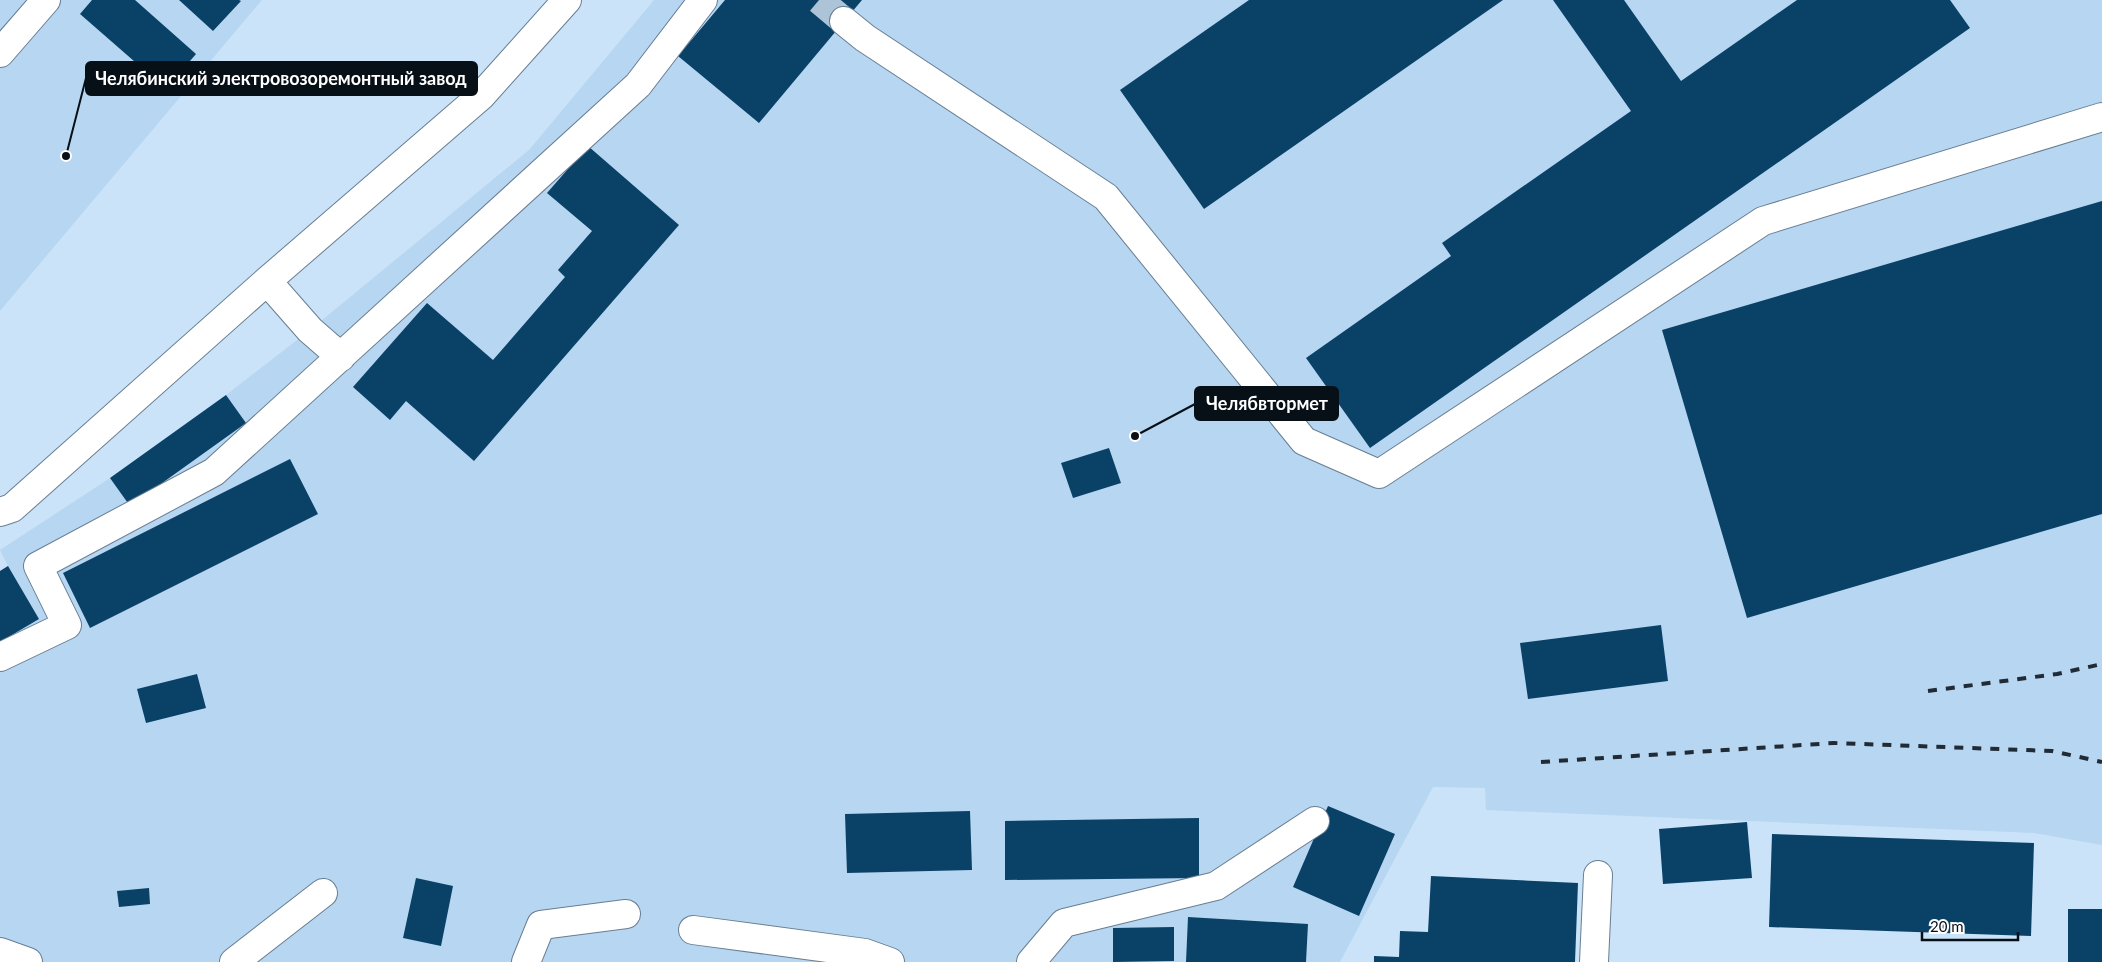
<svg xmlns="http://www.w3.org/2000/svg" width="2102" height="962" font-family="Lato,sans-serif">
  <rect width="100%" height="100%" fill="#cae3f9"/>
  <path fill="#b7d6f1" d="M0,0H262L0,311Z
    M654,0H2102V845L2034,833L1486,810L1485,788L1433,787L1340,962H0V571L8,566L0,550L110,478L226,395L310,330L529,150Z"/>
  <path fill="#0a4167" d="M92,0H135L196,54L166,89L80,14Z
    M179,0H239L241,1L213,31Z
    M725,0H862L759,123L678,56Z
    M1249,0H1503L1204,209L1120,90Z
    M1553,0H1624L1681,81L1797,0H1950L1970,28L1370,448L1306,358L1451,256L1442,243L1631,111Z
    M588,146L679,225L474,461L406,401L390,420L353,387L427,303L493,360L565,277L558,270L592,231L547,193Z
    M2102,201V514L1747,618L1662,330Z
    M226,395L246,423L130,506L110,478Z
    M1109,448L1121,483L1073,498L1061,463Z
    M290,459L318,514L90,628L63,573Z
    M8,566L39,619L0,642V571Z
    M1661,625L1668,681L1528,699L1520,643Z
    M197,674L206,708L146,723L137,689Z
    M1328,806L1395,834L1359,916L1293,887Z
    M970,811L972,870L847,873L845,814Z
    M1199,818V878L1005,880V821Z
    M1747,822L1752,878L1663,884L1659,829Z
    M1772,834L2034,843L2031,936L1769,927Z
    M1431,876L1578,883L1575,962H1374V956L1399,957L1400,931L1428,932Z
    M416,878L453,886L441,946L403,938Z
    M149,888L150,904L119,907L117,891Z
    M2068,909H2102V962H2068Z
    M1188,917L1308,924L1306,962H1186Z
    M1174,927V961L1113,962V928Z"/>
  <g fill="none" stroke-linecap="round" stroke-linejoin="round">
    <path stroke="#adc3d7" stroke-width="28" stroke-dasharray="28 14" stroke-linecap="butt" d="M819,0L844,21"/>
    <g stroke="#687e92" stroke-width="30">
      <path id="minor" d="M844,21L865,38L1106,197L1304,441L1379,474L1763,221L2102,117
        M0,53L46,0
        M267,281L310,330L341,357
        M0,512L12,508L267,281L481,96L567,0
        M0,657L67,625L38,566L214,472L638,85L703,0
        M693,930L865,953L890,962
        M0,952L28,962
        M234,962L323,893
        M526,962L541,925L626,914
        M1031,962L1064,923L1216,886L1315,821
        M1594,962L1598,875"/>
    </g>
    <use href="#minor" stroke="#fff" stroke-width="28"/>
    <path stroke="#212b35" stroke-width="4" stroke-dasharray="9 9" stroke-linecap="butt" d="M1928,691L2057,674L2102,664
      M1541,762L1834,743L2052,751L2102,762"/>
  </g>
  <path fill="none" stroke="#070f17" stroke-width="2" d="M66 156L86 78M1135 436L1195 404"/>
  <g fill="#070f17" stroke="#fff" stroke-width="2">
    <circle cx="66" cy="156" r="5"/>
    <circle cx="1135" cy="436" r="5"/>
  </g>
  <g fill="#070f17" stroke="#070f17" stroke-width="2">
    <rect x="86" y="62" width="391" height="33" rx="5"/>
    <rect x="1195" y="387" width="143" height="33" rx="5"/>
  </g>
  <g font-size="18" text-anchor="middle" font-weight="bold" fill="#fff">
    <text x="281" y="85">Челябинский электровозоремонтный завод</text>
    <text x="1267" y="410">Челябвтормет</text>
  </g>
  <path d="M1922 932v8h96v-8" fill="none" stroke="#070f17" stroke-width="2.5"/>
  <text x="1930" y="932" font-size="15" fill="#070f17" stroke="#ffffff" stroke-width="4" paint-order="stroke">20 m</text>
</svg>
